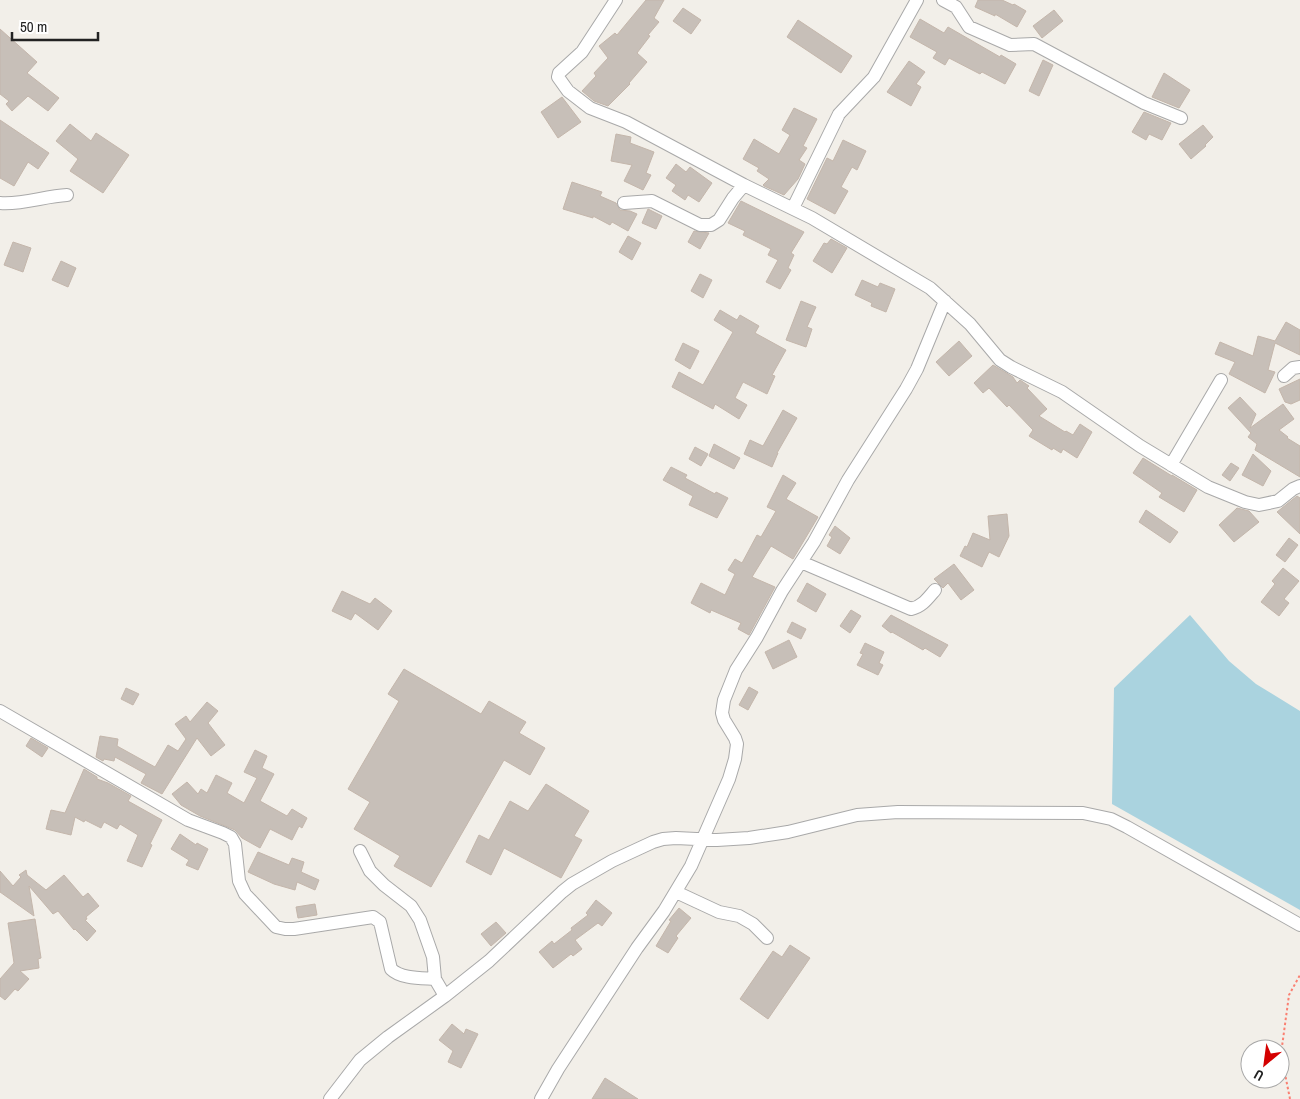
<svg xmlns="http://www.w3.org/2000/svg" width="1300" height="1099" font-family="'Archivo Narrow',sans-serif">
  <rect width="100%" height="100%" fill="#f2efe9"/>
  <path fill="#aad3df" d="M1190,615L1229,661L1256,684L1300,711V910L1112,804L1114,688Z"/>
  <path fill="#c7bfb8" stroke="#c4b6ab" d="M646,0H664L654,18L659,22L648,35L650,36L637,53L647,62L629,83L630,84L608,106L594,101L582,91L596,76L594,73L608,58L599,46L615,33L617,35Z
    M978,0H1002L1013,5L1014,4L1026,11L1017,27L995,14V16L975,7Z
    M683,8L701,20L691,34L673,21Z
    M1054,10L1063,21L1042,38L1033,26Z
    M920,19L944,33L948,27L1000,57L1001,55L1016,64L1005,84L982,72L980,74L949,58L945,65L933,58L937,52L910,37Z
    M798,20L852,56L841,73L787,37Z
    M0,29L37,62L27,73L59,98L48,111L28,96L12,111L6,104L9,101L0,94Z
    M1043,60L1053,65L1039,96L1029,91Z
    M909,61L925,72L916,84L921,87L911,106L887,92Z
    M1164,73L1190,90L1179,108L1152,97Z
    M562,97L581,122L558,138L541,112Z
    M794,108L817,119L803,146L807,148L799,160L805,164L798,179L784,195L764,186L763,185L769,179L757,171L759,168L743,159L754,139L779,154L790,135L782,130Z
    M1144,112L1171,123L1162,140L1149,134L1146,140L1132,132Z
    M0,120L49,153L38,169L28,162L14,186L0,178Z
    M70,124L91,141L96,133L129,155L103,193L70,171L78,159L56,141Z
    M1203,125L1213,137L1205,145L1206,146L1191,159L1179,144Z
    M616,134L631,137L630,143L654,152L646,173L651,175L643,190L624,181L632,165L611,161Z
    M843,140L866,151L857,170L852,167L841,187L848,191L835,214L807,199L827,158L833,161Z
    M676,164L686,172L690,167L712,183L699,202L688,195L685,200L672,191L676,185L666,178Z
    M572,182L602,192L600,196L616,203L620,210L630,211L637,214L628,231L612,222L610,225L593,216V218L563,209Z
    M741,201L804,232L791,253L794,255L788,268L791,270L780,289L766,282L778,260L768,255L771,249L743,235L745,231L728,223Z
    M648,209L662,216L656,229L642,223Z
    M694,231L709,233L700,249L688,242Z
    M628,236L641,243L632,260L619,252Z
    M831,239L847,248L832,273L813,261L824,243L827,244Z
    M13,242L31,248L23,272L4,265Z
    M61,261L76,268L68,287L52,280Z
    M700,274L712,280L703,298L691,291Z
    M862,280L878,287L880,283L895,289L886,312L871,306L872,303L855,295Z
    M801,301L816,307L807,327L812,329L806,347L786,340Z
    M720,310L737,320L740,315L759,326L755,333L786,350L772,375L775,376L767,394L743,382L735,398L747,405L739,419L715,404L713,409L672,387L679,372L703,385L733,332L714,320Z
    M1286,322L1300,330V355L1275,343L1268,370L1275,372L1265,393L1229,374L1235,362L1215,354L1220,342L1253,356L1258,336L1275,341Z
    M959,341L972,356L949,376L936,362Z
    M683,343L699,351L690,369L675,360Z
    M993,365L1013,377L1017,383L1020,380L1029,386L1027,388L1047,409L1039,416L1065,432L1066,431L1073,435L1080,424L1092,432L1077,458L1063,449L1061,453L1053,448L1052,450L1029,436L1033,430L1009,405L1007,407L989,388L983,393L974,383Z
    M1300,379V400L1291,404L1285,402L1279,389Z
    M1240,397L1256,414L1250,428L1283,404L1294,419L1279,430L1288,437L1287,438L1300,446V477L1255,450L1257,444L1248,437L1251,433L1228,408Z
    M783,410L797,418L777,453H778L772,467L744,454L750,440L763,446Z
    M714,444L740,458L734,469L709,456Z
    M695,447L708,454L701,466L689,459Z
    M1253,454L1271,471L1263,486L1242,475Z
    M1143,458L1172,476V475L1197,490L1184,512L1159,497L1162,493L1133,473Z
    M1231,463L1239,468L1230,481L1222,475Z
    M671,467L687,475L685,478L715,494L716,492L728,498L717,518L689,505L693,496L663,480Z
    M783,475L796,483L786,499L818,517L793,559L771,546L752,577L775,587L749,635L738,629L741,623L711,610L710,613L691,603L701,583L725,595L735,574L728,570L735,559L742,563L757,535L761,537L776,511L767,507Z
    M1297,496L1300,498V534L1277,512Z
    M1237,508L1249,511L1259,522L1234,542L1219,525Z
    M1146,510L1178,532L1170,543L1139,522Z
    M1007,514L1009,536L999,557L989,552L982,567L960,556L965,546L967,547L973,533L990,540L988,516Z
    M835,526L850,538L840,554L827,546L832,537L829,535Z
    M1289,538L1298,545L1285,562L1276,555Z
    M954,564L974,590L961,600L948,583L943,588L934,579Z
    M1283,568L1299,581L1284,599L1289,603L1279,616L1261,602L1275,584L1272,581Z
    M807,583L826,594L816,612L797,601Z
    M342,591L370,604L375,598L392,611L378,630L355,613L351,620L332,611Z
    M851,610L861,616L850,633L840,626Z
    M891,615L948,645L940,657L925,648L923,650L892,632L891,633L882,626Z
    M792,622L806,629L801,639L787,632Z
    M789,640L797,657L773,669L765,652Z
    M865,643L884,652L879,663L883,665L878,675L857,665L863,654L860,653Z
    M404,669L481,714L489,701L526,722L519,733L545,748L530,775L504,760L431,887L394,866L400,856L354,829L370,802L348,789L399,701L388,694Z
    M749,687L758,692L748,710L739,705Z
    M126,688L139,694L133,705L121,699Z
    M207,702L218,711L208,723L225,745L211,756L197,738L162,794L141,783L146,774L115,757L114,761L104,759L103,761L96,757L100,736L118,739L117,746L155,767L168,745L178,751L186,739L175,724L186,716L190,722Z
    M31,738L48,748L42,757L26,746Z
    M255,750L267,756L262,768L274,774L260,801L287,816L292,809L307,818L302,828L299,826L292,840L270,829L260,848L242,838L235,830L200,816L181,805L172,794L187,782L198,794L201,789L207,793L216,775L232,783L227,793L244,803L257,778L244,772Z
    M84,769L97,777V779L108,783L131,796L128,801L162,820L150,844L152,845L142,867L127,861L138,835L120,824L117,829L104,822L101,828L85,820L84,822L75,817L71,835L46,829L51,810L65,813Z
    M546,784L589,811L574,836L582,840L561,878L504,848L491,875L466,862L479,835L489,840L510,801L528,811Z
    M180,834L196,845L197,843L208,849L198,870L186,865L189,860L171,849Z
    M258,852L289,865L292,858L304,862L301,872L319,880L315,890L297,882L295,890L274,884L248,872Z
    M26,870L27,875L46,890L64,875L83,897L88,893L99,906L86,917L87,919L85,920L96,931L87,941L75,929L74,930L58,911L53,914L29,886L34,916L0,892V871L13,886L21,877L19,875Z
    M596,900L612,913L602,926L598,923L575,940L582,949L573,956L571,954L553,968L539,952L552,941L554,944L572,930L571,928L588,915L586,913Z
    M315,904L317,915L298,918L296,907Z
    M679,908L691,918L676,936L678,938L668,953L656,946L671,921L669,920Z
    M35,919L41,958L38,959L39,968L20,971L29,979L18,991L15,989L5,1000L0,996V979L14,963L8,923Z
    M496,922L506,933L491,946L481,934Z
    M790,945L810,958L768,1019L740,999L773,951L782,957Z
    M452,1024L464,1034L466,1029L478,1034L461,1068L448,1062L453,1051L439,1040Z
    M605,1078L638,1099H592Z"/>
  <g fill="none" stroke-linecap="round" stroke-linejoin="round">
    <g stroke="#a9a9a9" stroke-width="14">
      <path id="minor" d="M616,0L582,52L559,73L558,77L568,91L590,108L626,122L744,185L812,218L930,288L970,324L1000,360L1011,367L1062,392L1140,446L1208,487L1245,502L1259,505L1278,501L1293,489L1300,486
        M943,0L956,7L969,27L1010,45L1034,44L1144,103L1181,118
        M0,203C22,205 45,196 67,195
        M624,203L652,201L700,225H711L719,220L733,198L744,185
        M793,208L839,114L874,77L917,0
        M1284,376L1293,368L1300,367
        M1171,465L1221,380
        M801,562L911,609C922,607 928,598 935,590
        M0,711L188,820L223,833L231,837L235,844L239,881L245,894L276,927L285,929H294L373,917L380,922L391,969C401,979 422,978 435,979
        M360,851L370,871L384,885L411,906L420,920L433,957L435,979L445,996
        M676,892L719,912L739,916L753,924L767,938
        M330,1099L360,1060L388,1037L445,996L489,961L562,892L572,884L612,861L653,842L663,839L676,838L717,840L749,838L788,832L857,815L898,812L1083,813L1111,819L1127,827L1300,925
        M541,1099L558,1069L637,948L664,911L691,866L729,779L735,759L737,744L735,738L724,720L722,713L724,700L736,670L757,637L782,591L814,542L848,480L906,389L917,369L945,301"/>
    </g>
    <path stroke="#fa8072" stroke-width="2" stroke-dasharray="2.5 2.5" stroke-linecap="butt" d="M1290,1099L1281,1054L1289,995L1300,975"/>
    <use href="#minor" stroke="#fff" stroke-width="12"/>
  </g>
  <g transform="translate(1265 1064) rotate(209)"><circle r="24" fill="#ffffff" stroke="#a7a7a7"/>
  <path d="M0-4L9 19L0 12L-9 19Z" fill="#d40000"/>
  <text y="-8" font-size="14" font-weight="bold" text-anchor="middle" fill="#222222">U</text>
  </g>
  <path d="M12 32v8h86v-8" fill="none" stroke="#222222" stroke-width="2.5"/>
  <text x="20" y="32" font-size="15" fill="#222222" stroke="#ffffff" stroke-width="4" paint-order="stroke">50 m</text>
</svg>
